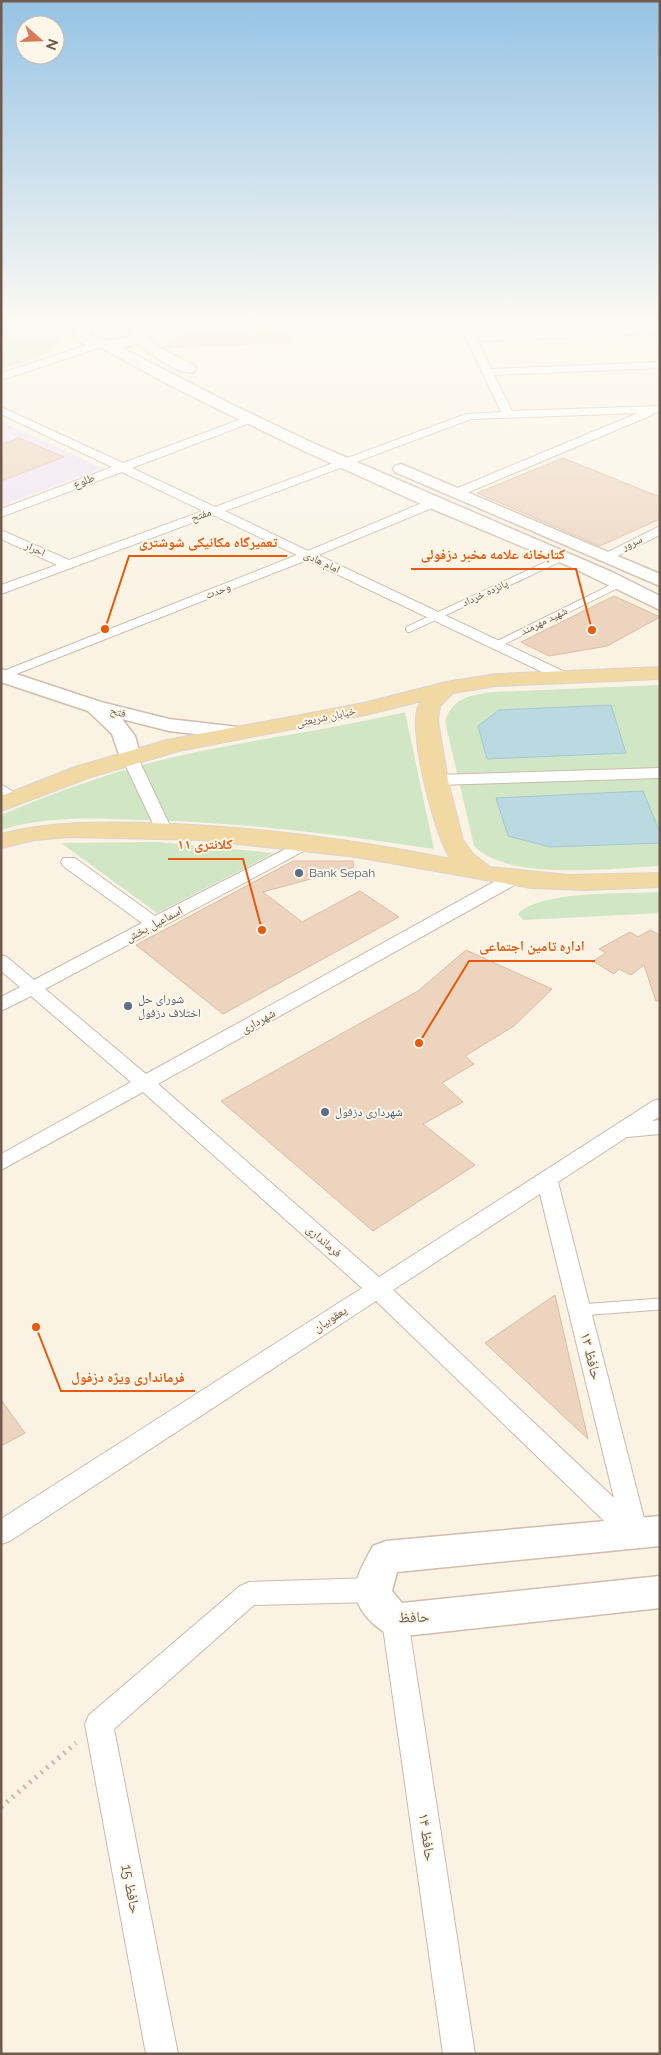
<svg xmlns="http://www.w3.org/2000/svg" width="661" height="2055" font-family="Raleway,'Noto Naskh Arabic',sans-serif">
  <rect width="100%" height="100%" fill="#faf3e4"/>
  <path fill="#f0e1f6" d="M1,422L6,424L102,468L1,506Z"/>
  <path fill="#d0e6c5" d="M1,323H66C68,352 25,364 1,368Z
    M111,326L128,328L133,332C124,343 100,343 91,334L99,328Z
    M660,685V866C612,868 509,882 474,846L445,721C453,697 471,695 494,692Z
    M405,712L434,849C337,834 238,822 140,820C94,818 46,816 1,830V815C64,788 129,766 196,752C266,738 336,728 405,712Z
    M157,842L274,853L157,913L61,843Z
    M660,892V913L523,920L518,914C540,890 626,894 660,892Z"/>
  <path fill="#bbd9e1" stroke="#a2c8d2" d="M611,705L626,753L487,759L478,726L499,710Z
    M643,791L660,833V843L550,847L508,836L496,798Z"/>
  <path fill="#ecd4bf" stroke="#ddbba1" d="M285,323L289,343L164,347L203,324Z
    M19,438L64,457L1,481V445Z
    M563,458L660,497V519L600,546L477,493Z
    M614,596L660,617L607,646L549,656L521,642Z
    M293,861H353L354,867L263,892L302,922L360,891L399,917L223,1014L136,945Z
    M650,930L660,935V1001H656L644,965L631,975L619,969L614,974L593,961L606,953L599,949L630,932L638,937Z
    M466,950L552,989L514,1026L465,1056L474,1064L442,1083L463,1102L423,1124L475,1165L373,1231L221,1101L418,991Z
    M555,1295L588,1439L485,1343Z
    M1,1400L25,1433L1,1446Z"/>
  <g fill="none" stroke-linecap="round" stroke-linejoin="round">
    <g stroke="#cabbac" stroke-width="8">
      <path id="lane-far1" d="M409,629L561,558
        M496,645L619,584"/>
    </g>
    <g stroke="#cabbac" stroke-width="13">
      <path id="lane" d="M580,1310L660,1304"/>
    </g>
    <g stroke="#cabbac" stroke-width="2">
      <path id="street" d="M173,323H187L143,339L134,337Z
        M459,323H469L475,335L660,327V333L478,341L491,369L660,362V368L494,375L512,411L660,406V412L653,413L652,415L457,497L453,496L451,493L453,490L638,413L471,419L225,511L308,551L429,500H437L439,503L437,506L318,555L567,673L569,676L567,679H557L307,560L1,680V672L297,555L213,515L1,594V585L57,565L1,539V530L69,560L203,511L122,472L1,517V509L112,467L1,414V407L123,463L247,417H255V421L132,468L215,507L466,414L501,412Z
        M103,340L108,343L107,345L1,380V373Z
        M660,526V535L609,560L604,561L598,557Z
        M130,753L138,758L172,830L170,833H158L156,830L122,758Z
        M660,768V778L437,785L429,780L437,775Z
        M1,784L23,798L21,801H9L1,796Z
        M307,838L313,840L315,843L313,846L45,989L146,1074L508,874H520L522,878L520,882L158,1084L379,1277L653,1101L660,1099V1116L652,1121L660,1120V1134L627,1137L558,1182L648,1534L644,1542L635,1545L626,1542L376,1301L10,1541L1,1544V1519L362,1288L143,1092L1,1170V1154L131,1082L31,996L1,1011V997L20,987L1,971V955L7,957L34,980L142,923L63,866L61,862L63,858H75L155,916ZM540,1194L614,1498L393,1290Z
        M373,1578L382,1582L386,1590L382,1598L373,1602L254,1605L114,1729L178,2054H146L85,1724L89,1715L240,1586L249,1582Z
        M395,1608L404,1612L408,1620L475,2054H443L382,1620L386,1612Z"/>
    </g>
    <g stroke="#cfbdad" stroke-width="3">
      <path id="secondary" d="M88,323H112L110,326L92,330L89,334C101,343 123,342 135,333L134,330L119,326L117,323L145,324L149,334L147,337L159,347L194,366L196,369L194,372C180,376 149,353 138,343L122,348L231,404L315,444L612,572L660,596V610L571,567L430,508L304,451L179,390L103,349L81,343L74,335L82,324Z
        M401,464L660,574V586L395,472L393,469L395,466Z
        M1,669L101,702L169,719L238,727L245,729L249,733L245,737L238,739L169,731L122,719L135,736L141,758L138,763L130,764L122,763L112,734L88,711L1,682Z
        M660,1516V1546L397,1572L392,1591L402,1603L660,1576V1608L395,1637C376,1630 352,1608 356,1585C358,1571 367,1557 373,1546L386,1541Z"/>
    </g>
    <g stroke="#dad4d1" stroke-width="2">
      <path id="primary" d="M660,667V679L496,686L453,693L440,706L438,721L448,781L463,840L472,853L490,867L568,875L660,873V887L586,890L531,888L356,857L201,840L70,837L35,840L1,848V834C50,821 99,822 149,823C250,826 351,839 451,859C435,839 410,736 417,711C417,707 420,704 422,701L365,715L179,751L91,777L1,811V796L75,767L167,740L364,703L446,682L496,674Z"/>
    </g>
    <path stroke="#d1b7a2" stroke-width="5" stroke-dasharray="2 5.5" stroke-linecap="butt" d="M1,1807L76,1743"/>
    <use href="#lane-far1" stroke="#fff" stroke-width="6"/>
    <use href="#lane" stroke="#fff" stroke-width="11"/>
    <use href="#street" fill="#fff" fill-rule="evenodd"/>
    <use href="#secondary" fill="#fff" fill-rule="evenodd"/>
    <use href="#primary" fill="#f2d9a3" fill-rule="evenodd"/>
  </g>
  <linearGradient id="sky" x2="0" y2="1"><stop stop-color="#96c3e5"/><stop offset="0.53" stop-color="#fdfaf3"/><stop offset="1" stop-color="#fdfaf3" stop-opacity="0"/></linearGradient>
  <rect width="661" height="610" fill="url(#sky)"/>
  <g fill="#5c6f8a" stroke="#fdf7ea" stroke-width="2">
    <circle cx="299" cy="873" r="5"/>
    <circle cx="128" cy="1006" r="5"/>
    <circle cx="325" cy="1112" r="5"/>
  </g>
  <g text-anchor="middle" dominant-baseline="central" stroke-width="4" stroke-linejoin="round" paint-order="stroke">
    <g font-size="11" fill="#705b4d" stroke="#fdf7ea">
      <text transform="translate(84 481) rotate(-21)">طلوع</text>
      <text transform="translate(201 515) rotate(-20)">مفتح</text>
      <text transform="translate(632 543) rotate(-25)">سرور</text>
      <text transform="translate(35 549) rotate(25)">احرار</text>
      <text transform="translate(322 562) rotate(25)">امام هادی</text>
      <text transform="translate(218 591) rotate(-22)">وحدت</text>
      <text transform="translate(485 593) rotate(-25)">پانزده خرداد</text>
      <text transform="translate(544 621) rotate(-26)">شهید مهرمند</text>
      <text transform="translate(118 712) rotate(14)">فتح</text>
      <text transform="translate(326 717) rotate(-12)">خیابان شریعتی</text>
    </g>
    <g font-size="12" fill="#4e5e75" stroke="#fdf7ea" text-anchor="start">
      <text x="309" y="873">Bank Sepah</text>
      <text x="138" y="999">شورای حل<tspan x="138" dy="14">اختلاف دزفول</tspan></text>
      <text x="335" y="1112">شهرداری دزفول</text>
    </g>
    <g font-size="12" fill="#705b4d" stroke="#fdf7ea">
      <text transform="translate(154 924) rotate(-28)">اسماعیل بخش</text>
      <text transform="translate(258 1021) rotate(-29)">شهرداری</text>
      <text transform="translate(324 1241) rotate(41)">فرمانداری</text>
      <text transform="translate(330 1319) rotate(-33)">یعقوبیان</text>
    </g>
    <g font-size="15" fill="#705b4d" stroke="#fdf7ea">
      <text transform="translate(591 1356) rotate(76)">حافظ ۱۳</text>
      <text transform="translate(414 1617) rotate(-2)">حافظ</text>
      <text transform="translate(427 1837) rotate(82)">حافظ ۱۴</text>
      <text transform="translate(131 1889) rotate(79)">حافظ 15</text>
    </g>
  </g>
  <path fill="none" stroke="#e8590c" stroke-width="2" d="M105 629L129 556H287M592 630L576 569H411M262 930L243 859H168M419 1043L469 961H595M36 1327L61 1391H195"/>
  <g fill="#e8590c" stroke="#fdf7ea" stroke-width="2">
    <circle cx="105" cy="629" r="5"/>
    <circle cx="592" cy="630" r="5"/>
    <circle cx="262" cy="930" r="5"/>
    <circle cx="419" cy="1043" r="5"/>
    <circle cx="36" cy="1327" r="5"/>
  </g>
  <g font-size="14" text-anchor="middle" font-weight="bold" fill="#e8590c" stroke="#fdf7ea" stroke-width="4" stroke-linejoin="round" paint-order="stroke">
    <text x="208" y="547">تعمیرگاه مکانیکی شوشتری</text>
    <text x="493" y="559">کتابخانه علامه مخبر دزفولی</text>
    <text x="205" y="849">کلانتری ۱۱</text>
    <text x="532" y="951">اداره تامین اجتماعی</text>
    <text x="128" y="1382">فرمانداری ویژه دزفول</text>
  </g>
  <rect width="661" height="2055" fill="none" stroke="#705b4d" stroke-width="5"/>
  <g transform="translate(40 40) rotate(110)"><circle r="24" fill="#fdf7ea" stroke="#c5b9ab"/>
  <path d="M0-4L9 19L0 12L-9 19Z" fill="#d87a55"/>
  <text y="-8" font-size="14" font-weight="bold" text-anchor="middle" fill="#705b4d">N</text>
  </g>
</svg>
